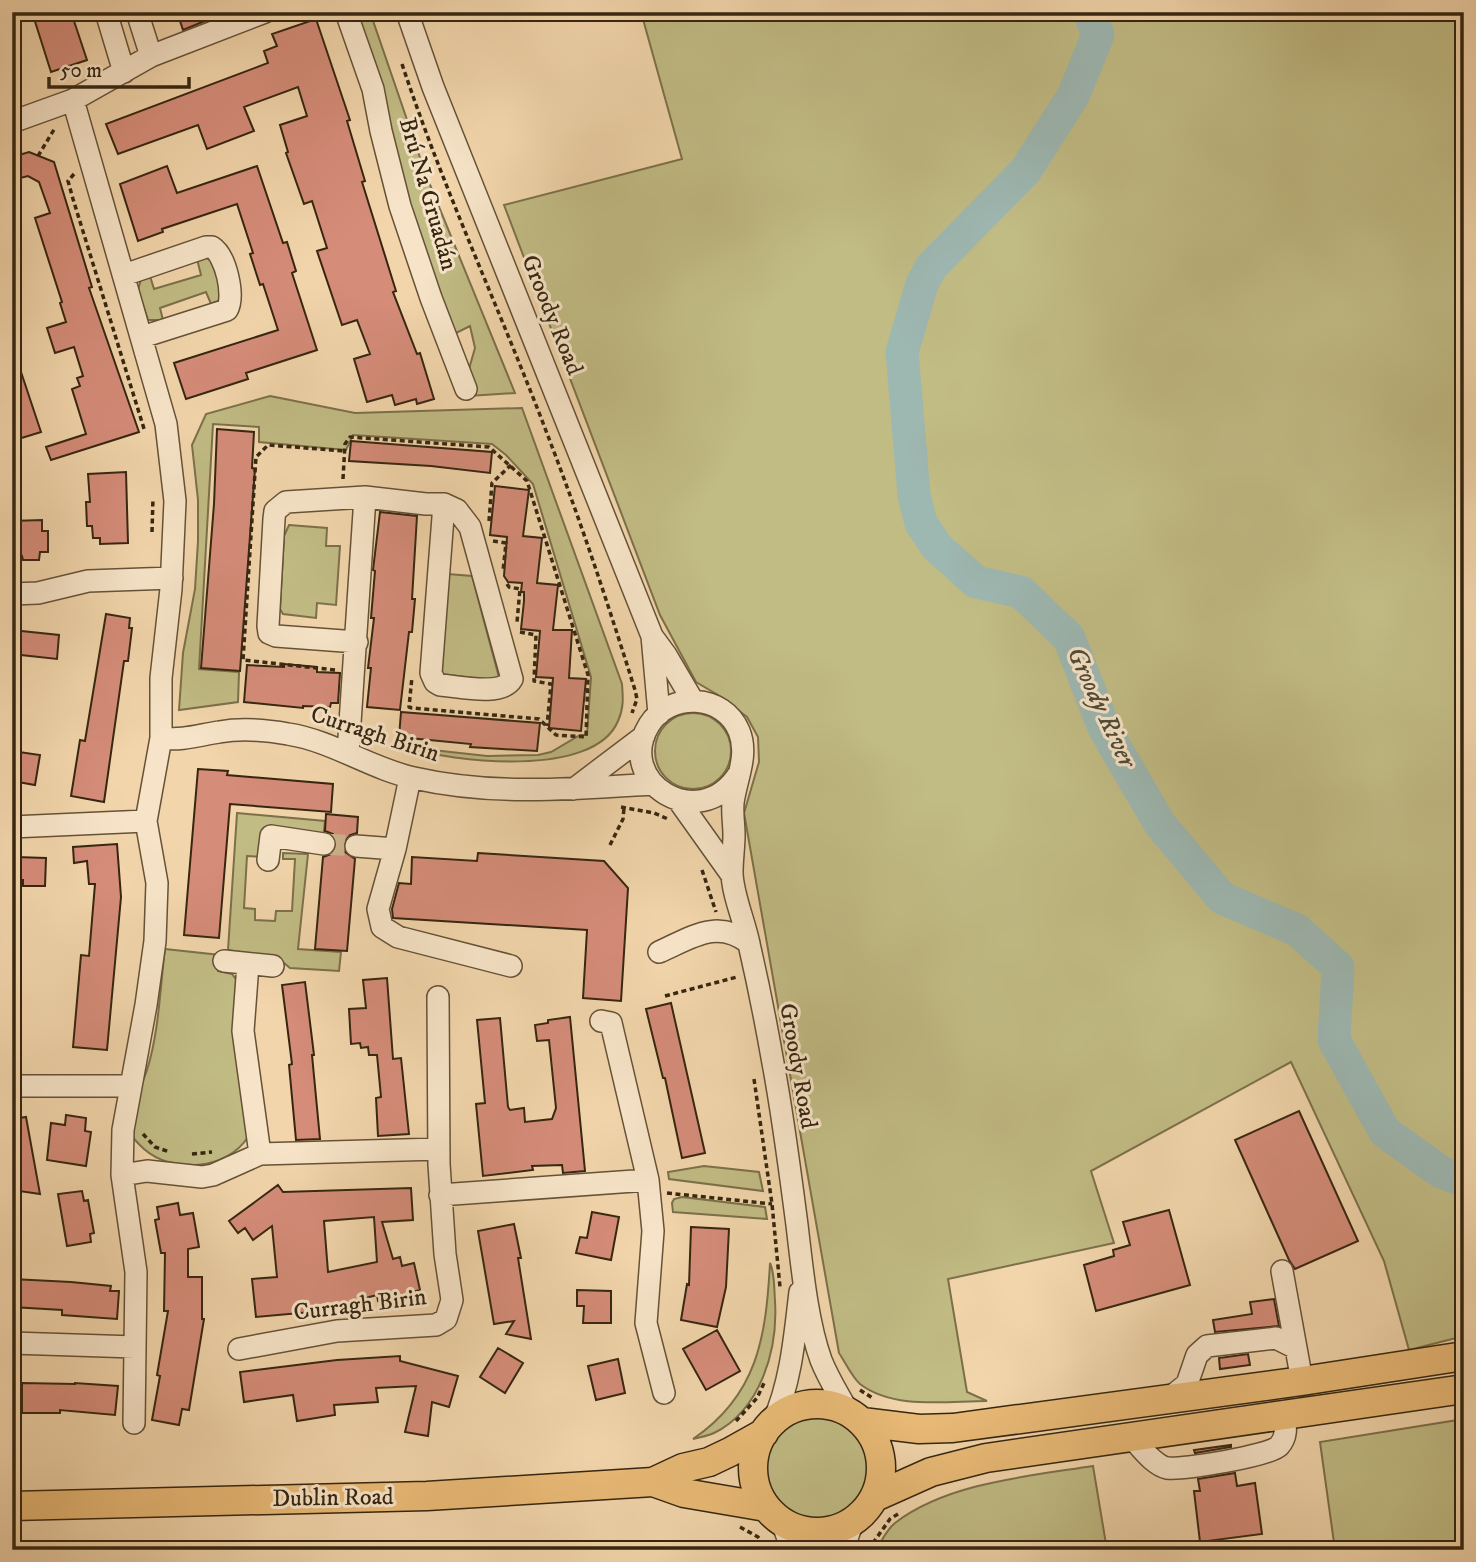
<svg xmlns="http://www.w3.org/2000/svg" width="1476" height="1562" font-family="'IM FELL DW Pica',serif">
  <rect width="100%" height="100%" fill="#f2d5ab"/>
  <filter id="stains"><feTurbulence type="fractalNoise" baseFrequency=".00286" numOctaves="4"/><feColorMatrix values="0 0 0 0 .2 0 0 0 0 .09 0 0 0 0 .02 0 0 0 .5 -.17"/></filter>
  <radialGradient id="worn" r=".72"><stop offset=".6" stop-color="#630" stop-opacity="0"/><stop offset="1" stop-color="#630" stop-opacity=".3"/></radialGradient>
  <path fill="#c1bb84" stroke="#7c704a" stroke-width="2" d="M356,12H370L426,175L515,393L469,396V369L475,348L470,326L454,334L413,231Z
    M641,12H1464V1336L1409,1350L1384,1261L1291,1062L1091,1171L1114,1243L948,1279L967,1392L987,1401C947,1401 894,1410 860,1384C852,1377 845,1362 839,1353L744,813L759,762L758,737L747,717L718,695L696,682L660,615L504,205L682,159Z
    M206,257C218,264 221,285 222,299L211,304L206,292L160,308L163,320H148L138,290L141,279L150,276L154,289L201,275L197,259Z
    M270,396L355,413L522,408L622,684C623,697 624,708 618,721C594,779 452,762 405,747L487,756L538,755L551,752L580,735H587L591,677L533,484L506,455L492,444L353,435L346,450L259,442V427L213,424L199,669L239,672L238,702L179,710L183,653L195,589L198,541V500L192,445L206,414Z
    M289,525L327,528L326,546H340L336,605L317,603L316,618L283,614L280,609L284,536Z
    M448,574L472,576L500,681L440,674Z
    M655 751a38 38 0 1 1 76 0a38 38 0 1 1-76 0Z
    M237,813L325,821L323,839L267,834L265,857L247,856L244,908L255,909V920L275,921L276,911H292L295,859H283V853L308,854L298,949L341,952L339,971L290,968L278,958L228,950Z
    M165,949L220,955L218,971L232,974L238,982L237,1060L248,1137C227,1170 172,1174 144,1149C140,1145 135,1141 133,1137C125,1119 141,1088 147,1070C159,1032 160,988 165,949Z
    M704,1166L759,1172L763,1191L669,1179L668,1172Z
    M682,1197L765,1207L767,1219L673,1212L672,1203L674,1199Z
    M770,1263C775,1274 774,1289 775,1301C778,1349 761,1410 714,1433C708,1436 700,1437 693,1439C758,1395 766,1336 770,1263Z
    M763 1470a54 54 0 1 1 108 0a54 54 0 1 1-108 0Z
    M1464,1419V1550H1335L1320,1442Z
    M1093,1466L1107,1550H876C881,1542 887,1529 895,1523C947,1483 1029,1476 1093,1466Z"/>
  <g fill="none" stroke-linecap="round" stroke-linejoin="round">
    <path stroke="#9db7b1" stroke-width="33" d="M1089,12L1098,35L1073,96L1026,170L931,267L922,284L902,352L914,495L921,523L937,547L976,582L1021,592L1069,638L1104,728L1160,824L1222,898L1297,930L1338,967L1334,1040L1385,1132L1441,1172L1464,1181"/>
  </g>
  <path fill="#d58c79" stroke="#362610" stroke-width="2" fill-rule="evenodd" d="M32,12H71L87,60L51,72Z
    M177,12H227L183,30Z
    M316,19L350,120L347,121L365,181L362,182L396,291L393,292L417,354L420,353L434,399L417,404L416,399L395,405L392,395L367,402L354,359L370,354L357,320L342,325L317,251L327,248L312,201L304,204L286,153L288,152L280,125L307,116L298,87L244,107L254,131L207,149L198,125L118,154L106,124L268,63L264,51L277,46L272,34Z
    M29,152L54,162L92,287L89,288L139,432L51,460L46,447L86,434L72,389L80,386L77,378L83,376L74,347L55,353L47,328L66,322L60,303L62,302L35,218L50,213L39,182L28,176L12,180V157Z
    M167,166L177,193L257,166L283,243L287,242L296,271L292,273L317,350L246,373L248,379L186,399L174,363L278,330L263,284L260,285L250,254L253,253L237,204L162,229L163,232L138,241L120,184Z
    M12,354H15L41,432L12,441Z
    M217,429L254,432L252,468L255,469L240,671L201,668L214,504Z
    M351,441L492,452L490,473L431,466L349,461Z
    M126,472L128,543L100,544V538H93L92,526H87L86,502H90L88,474Z
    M495,486L529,490L523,536L542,538L537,583L558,585L553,630H572L569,678L586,679L581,731L549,728L553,678L536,677L540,631L521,629L524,601V592H521L522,583L508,582L504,576L507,537L490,535Z
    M380,512L417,516L412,599H415L412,632H409L400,710L367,707L371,668H368L374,618H371L375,571L373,570Z
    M42,520V531H48V552H40L39,560H23L22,556H12V521Z
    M106,614L130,618L129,628H132L128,661H124L104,802L71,796L80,740L85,741Z
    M12,630L59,635L57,659L12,654Z
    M284,664L317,667V672L340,673L338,703H331L330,707L303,706V708L244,702L247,665L284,667Z
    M401,712L540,723L537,751L470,747L471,744L399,737Z
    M19,752L40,755L35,785L12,781V757L18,758Z
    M198,769L228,771L227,775L333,784L331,812L230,804L219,938L184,935Z
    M326,814L358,817L357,833L350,835L343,844L345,852L355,859L347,951L315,949L323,857L334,853L337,845L333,834L325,831Z
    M117,844L121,897L107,1050L73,1047L81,955L89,956L95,884H89L87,861L74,863L73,847Z
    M478,853L604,861L628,888L621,1001L583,998L587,930L393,918L392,909L399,883L411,884L412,857L477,861Z
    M15,857L46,858L45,886H23V880H14Z
    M387,978L393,1059L401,1058L409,1134L378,1136L376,1098L381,1097L377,1055H369L368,1047L361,1048L360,1043L351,1044L349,1009L366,1008L363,980Z
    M305,982L314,1055H312L320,1139L296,1140L289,1065L292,1064L282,985Z
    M671,1003L705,1153L682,1158L665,1078H663L646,1009Z
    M570,1017L585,1171L563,1173L562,1165L532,1166L533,1170L483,1176L476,1104L485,1103L477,1020L500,1018L508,1107L510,1110L524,1108L525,1122L552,1119L556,1108L549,1040L537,1041L535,1025L548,1023V1020Z
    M1299,1111L1358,1241L1295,1269L1289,1260L1235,1140Z
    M66,1115L86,1118L85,1131L91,1132L86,1166L47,1160L51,1123L65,1125Z
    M26,1117L40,1194L12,1190V1119Z
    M278,1185L283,1192L411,1188L413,1220L382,1222L393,1259L400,1257L402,1266L414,1263L420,1290L378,1301L377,1295L311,1312L256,1317L252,1279L277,1277L272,1226L253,1240L245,1228L238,1233L229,1221ZM374,1217L377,1262L328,1272L324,1221Z
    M82,1191L84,1201L88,1200L94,1233L90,1234L91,1242L67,1246L58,1194Z
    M178,1203L180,1215L193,1213L199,1247L188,1249V1277H202V1319H204L189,1410L182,1409L179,1425L152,1420L160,1376L157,1375L168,1311H164L165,1253H161L155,1220L159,1219L157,1207Z
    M1169,1210L1190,1285L1096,1311L1084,1265L1114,1256L1113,1250L1130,1245L1123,1222Z
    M592,1212L619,1217L611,1260L576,1253L580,1237L587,1238Z
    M514,1224L521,1258H518L531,1339L506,1334L514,1321L494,1324L478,1231Z
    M691,1227L729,1229L726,1287L717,1327L681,1320L687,1284L689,1285Z
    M12,1279L71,1282L111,1286L110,1291H119L117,1319L62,1315V1310L12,1307Z
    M577,1290L611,1291V1323H583L584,1306H577Z
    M1274,1299L1279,1326L1215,1332L1213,1320L1252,1314L1250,1302Z
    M717,1330L740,1371L706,1390L683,1349Z
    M498,1348L523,1363L505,1393L480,1377Z
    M1248,1354L1250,1365L1220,1369L1219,1358Z
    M400,1356V1361L458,1376L449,1407L432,1402L428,1436L405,1432L416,1386L376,1388L378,1402L334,1405L335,1415L297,1421L293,1395L244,1402L240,1372L337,1360Z
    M618,1359L625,1393L596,1400L588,1366Z
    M22,1383L75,1384V1383L118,1386L115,1415L60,1410V1413H22Z
    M1231,1445V1447L1195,1453L1194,1450Z
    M1235,1473L1237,1486L1255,1483L1262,1534L1200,1542L1194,1491H1200L1198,1479Z"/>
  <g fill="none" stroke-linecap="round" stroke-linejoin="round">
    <path stroke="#ccb28c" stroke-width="21" stroke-dasharray="21 10" stroke-linecap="butt" d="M324,844L356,846"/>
    <g stroke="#655237" stroke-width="24">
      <path id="minor" d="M106,12L124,72
        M137,12L151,56
        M346,12L373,89L381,131L400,206L431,298L466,389
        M407,12L433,87L652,636L666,655L693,701
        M73,100L166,424L175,501L171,589L161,678V738C182,741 199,735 219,732C242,728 266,730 288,734C333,741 371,769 414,778C493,796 573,789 653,784
        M12,122L73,100L151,56L265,12
        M124,275L206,247H212C226,256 235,296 227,310L142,337
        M12,594L38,593L88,581L172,578
        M652,636L659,714
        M357,642L276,636L269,633L268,626L274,519L275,511L286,502L365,497L426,504H444L457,510L470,527L512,679C502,697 458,686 440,685L435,682L431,673L444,504
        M348,753L365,497
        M738,775C699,835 614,782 649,725C670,691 724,694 739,731C749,755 736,779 733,803C732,814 734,824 734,835C734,847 732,860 732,872C732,894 745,922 749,944C758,983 766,1023 773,1063C783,1116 790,1171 797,1225C802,1267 807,1321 821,1360C828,1378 839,1395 848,1412
        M410,778L395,849L378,909L382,927L398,937L511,966
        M574,789L644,736
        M679,801L731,874
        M12,827L146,821
        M356,846L395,849
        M268,860L271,836L324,844
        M659,952C691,938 717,918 749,943
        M224,961L273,966
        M248,964L243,1031L260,1154
        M12,1086H131
        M122,1175L147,1171L202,1177L213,1175L260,1154L438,1149
        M648,1180L653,1231L646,1323L664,1393
        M440,1195L648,1180L611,1023L601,1021
        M1282,1271L1302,1381
        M12,1343L135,1347
        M239,1349L337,1331L436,1325L446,1319L452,1300L445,1254L439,1164L438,997
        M1167,1400L1187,1384L1197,1355L1207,1346L1276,1338L1296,1348
        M773,1422C791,1383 795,1334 800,1292
        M134,1423L136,1272L122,1175L123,1130L146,1005L155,941L157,883L146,821L161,738
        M1130,1436C1140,1446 1153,1465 1167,1468C1182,1470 1270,1456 1279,1446C1287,1437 1286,1428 1284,1416
        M782,1522L792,1550
        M843,1550L853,1521"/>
    </g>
    <g stroke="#362610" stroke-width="31">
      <path id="major" d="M753 1468a64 64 0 1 1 128 0a64 64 0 1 1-128 0Z
        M862,1422L919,1429L953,1428L1302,1381L1464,1356
        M653,1482L684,1493L766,1507
        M875,1497L931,1472L986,1458L1464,1389
        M12,1506L427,1496L653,1482L683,1468L709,1462L730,1452L764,1433"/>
    </g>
    <path stroke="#362610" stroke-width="3.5" stroke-dasharray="5 3.5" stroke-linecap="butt" d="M402,64C445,194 503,316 551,444C582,525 609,607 635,690L637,699L632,713
      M38,156L55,128
      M74,174L68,181L73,199L145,432
      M343,479L345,444L350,437L489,447L527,481L588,675L586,737L556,735L539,719L412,708L409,707L412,677
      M489,521L492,483L511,465
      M152,532L153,498
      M493,541L506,543L503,571
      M507,584L509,587L520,589L517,622
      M520,632L536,635L534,681L551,684L547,726
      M335,670L243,660L256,457L268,445L345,451
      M621,807L654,813L668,819
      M610,845L623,819L624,808
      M702,870L716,912
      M665,996L737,977
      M754,1079L772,1204L780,1287
      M143,1134L155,1147L170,1152
      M192,1154L212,1152
      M667,1193L772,1204
      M860,1390L874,1399
      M736,1421L757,1398L764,1383
      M740,1527L758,1537L768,1550
      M868,1550L890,1519L898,1514"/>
    <use href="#minor" stroke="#f7e4c8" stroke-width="21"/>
    <use href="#major" stroke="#e9ba76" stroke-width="28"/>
  </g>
  <g text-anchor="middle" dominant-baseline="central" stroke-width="6" stroke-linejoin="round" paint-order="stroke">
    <g font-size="24" fill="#362610" stroke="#f7e4c8">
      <text transform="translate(428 194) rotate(74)">Brú Na Gruadán</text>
      <text transform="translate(552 315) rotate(68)">Groody Road</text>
      <text transform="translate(375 734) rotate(18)">Curragh Birin</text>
      <text transform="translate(798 1066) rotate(80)">Groody Road</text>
      <text transform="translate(360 1305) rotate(-7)">Curragh Birin</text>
      <text transform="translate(333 1498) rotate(-1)">Dublin Road</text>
    </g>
    <g font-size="26" font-style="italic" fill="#504a38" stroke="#f7e4c8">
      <text transform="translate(1101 707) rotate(65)">Groody River</text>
    </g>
  </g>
  <rect width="1476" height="1562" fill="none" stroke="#f2d5ab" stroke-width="42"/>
  <rect x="14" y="14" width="1448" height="1534" fill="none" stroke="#362610" stroke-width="3.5"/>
  <rect x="21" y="21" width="1434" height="1520" fill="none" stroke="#362610" stroke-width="2"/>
  <path d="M49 77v10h140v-10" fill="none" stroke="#362610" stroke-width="3.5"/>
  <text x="60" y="77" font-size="21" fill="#362610" stroke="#f7e4c8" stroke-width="5" paint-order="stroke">50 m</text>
  <rect width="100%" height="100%" filter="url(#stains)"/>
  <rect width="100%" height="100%" fill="url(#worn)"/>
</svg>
